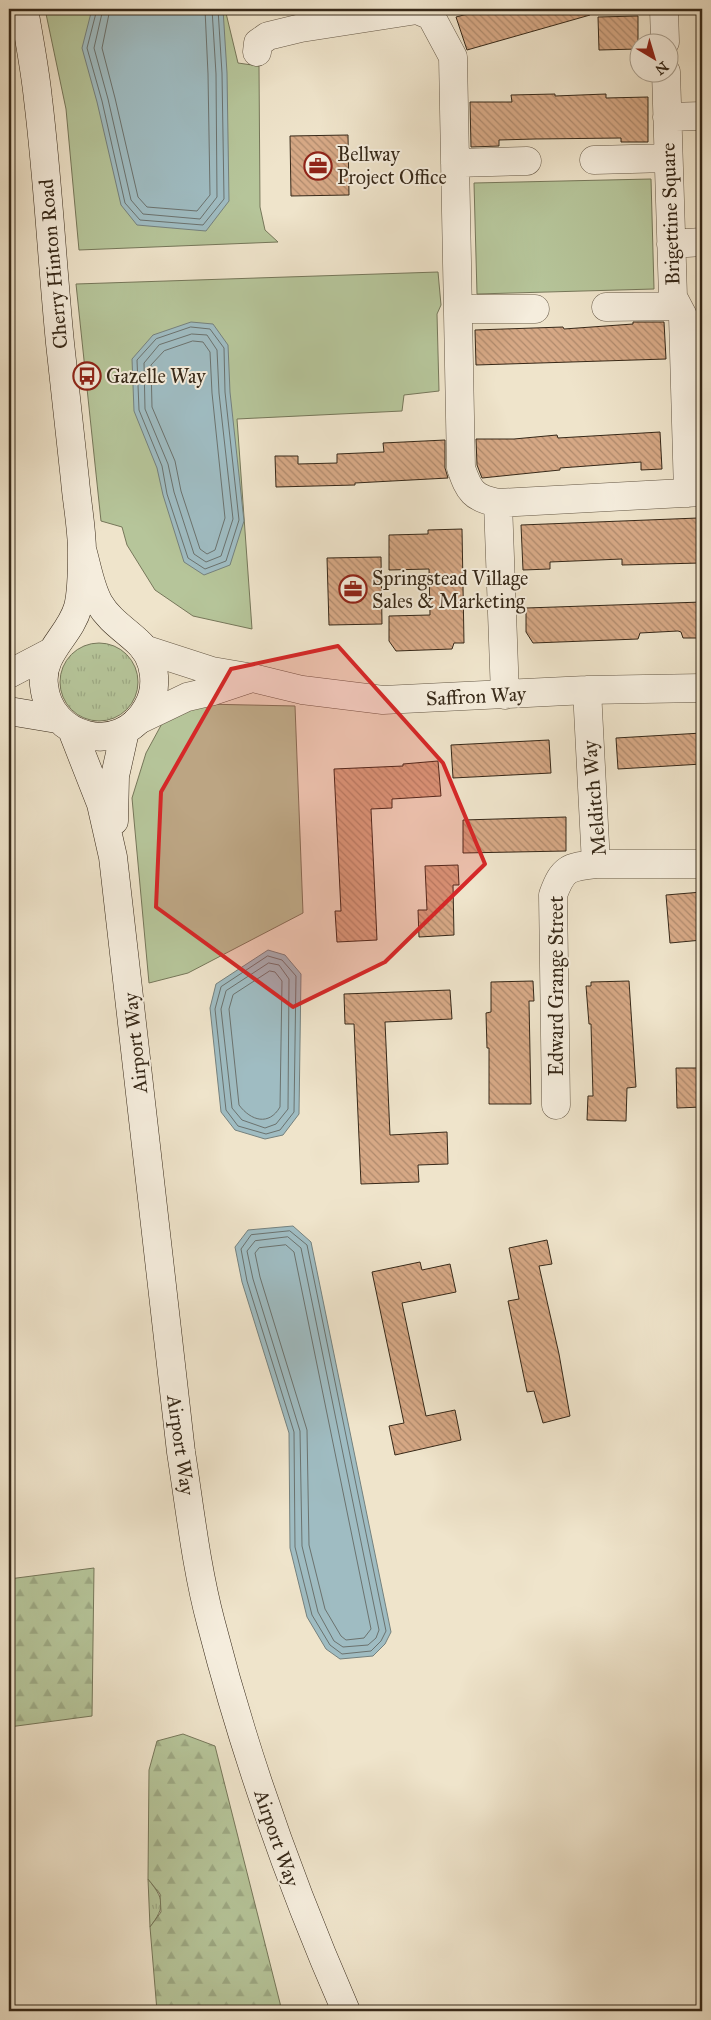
<svg xmlns="http://www.w3.org/2000/svg" width="711" height="2020" font-family="'IM FELL Great Primer',serif">
  <defs>
    <pattern id="grass-tufts" width="24" height="20" patternUnits="userSpaceOnUse" patternTransform="scale(1.25)"><rect width="24" height="20" fill="#b6c59a"/><path d="M3 7l-1-3M5 7V3M7 7l1-3M15 17l-1-3M17 17v-4M19 17l1-3" fill="none" stroke="#9da984"/></pattern>
    <pattern id="forest-firs" width="22" height="20" patternUnits="userSpaceOnUse" patternTransform="scale(1.25)"><rect width="22" height="20" fill="#b6c59a"/><path d="M5 1l3.5 6h-7zM16 11l3.5 6h-7z" fill="#9da984"/></pattern>
    <pattern id="building-back-hatch" width="6" height="6" patternUnits="userSpaceOnUse" patternTransform="scale(1.25)"><rect width="6" height="6" fill="#d6a885"/><path d="M-1 5l2 2M0 0l6 6M5-1l2 2" fill="none" stroke="#ae896c"/></pattern>
  </defs>
  <rect width="100%" height="100%" fill="#efe4cb"/>
  <filter id="stains"><feTurbulence type="fractalNoise" baseFrequency=".004" numOctaves="4"/><feColorMatrix values="0 0 0 0 .2 0 0 0 0 .09 0 0 0 0 .02 0 0 0 .5 -.17"/></filter>
  <radialGradient id="worn" r=".72"><stop offset=".6" stop-color="#630" stop-opacity="0"/><stop offset="1" stop-color="#630" stop-opacity=".3"/></radialGradient>
  <path fill="url(#grass-tufts)" stroke="#76775a" d="M60 682a39 39 0 1 1 78 0a39 39 0 1 1-78 0Z
    M148,1879C164,1899 166,1906 150,1927Z"/>
  <path fill="url(#forest-firs)" stroke="#76775a" d="M94,1568L92,1716L9,1727V1579Z
    M183,1734L215,1746L282,2011H157L150,1927L161,1912L160,1894L148,1879L149,1770L157,1741Z"/>
  <path fill="#b6c59a" stroke="#76775a" d="M45,9H225L238,63L259,66L260,207L265,230L278,242L79,250L66,109Z
    M651,179L654,289L477,294L474,183Z
    M438,272L441,305L437,314L439,391L404,395L402,411L237,419L252,629L193,616L155,590L127,545L122,527L101,521L76,284Z
    M203,704L295,706L303,913L188,973L149,983L132,798L146,753L165,718Z"/>
  <path fill="#9fbcc2" stroke="#75817e" d="M92,9H223L227,73L229,201L206,231L137,225L121,205L97,102L82,48Z
    M191,322L213,324L228,345L230,392L244,521L230,565L204,575L184,562L163,495L157,468L134,411L132,359L153,335Z
    M268,950L285,955L301,974L299,1114L283,1135L265,1139L235,1130L221,1112L210,1008L216,984Z
    M293,1226L311,1242L391,1632L385,1644L373,1656L340,1659L326,1649L307,1617L290,1548L289,1433L242,1282L235,1247L248,1230Z"/>
  <g fill="none" stroke-linecap="round" stroke-linejoin="round">
    <path stroke="#6b726e" stroke-width="1" d="M97,9L87,48L102,101L125,203L140,220L203,225L224,199L222,73L218,9
      M103,9L94,48L108,99L131,200L143,214L200,219L217,197L216,74L212,9
      M110,9L102,48L115,98L138,197L147,207L197,211L210,195L208,74L205,9
      M191,327L210,329L224,348L225,392L239,520L226,561L205,569L188,558L167,494L162,466L139,410L137,360L156,339Z
      M192,334L207,335L217,350L219,393L233,519L221,556L206,562L194,554L174,492L168,464L145,409L144,363L159,345Z
      M193,341L203,342L210,352L212,393L225,518L215,550L207,554L200,549L181,491L175,461L152,407L151,365L164,351Z
      M268,956L282,960L296,976L294,1112L280,1130L266,1134L238,1126L226,1110L215,1009L221,987Z
      M269,963L279,965L289,979L288,1109L276,1124L265,1128L242,1120L232,1108L221,1009L226,991Z
      M270,971L275,972L282,981L280,1107C269,1126 251,1121 239,1105L229,1009L233,995Z
      M290,1231L307,1245L386,1631L381,1641L371,1651L342,1654L330,1645L312,1615L295,1547L294,1432L247,1281L241,1249L251,1235Z
      M288,1237L301,1248L379,1630L376,1638L368,1645L343,1647L334,1641L318,1612L302,1546L300,1431L253,1279L247,1251L255,1241Z
      M286,1245L294,1252L371,1629L364,1638L346,1640L341,1636L325,1609L309,1545L307,1430L260,1277L255,1253L259,1248Z"/>
  </g>
  <path fill="url(#building-back-hatch)" stroke="#372919" d="M487,9H589L590,15L467,50L456,17Z
    M638,16V49L599,50L598,17Z
    M555,94V96L606,94V98L648,97V142H621V138L535,139L499,140V146L471,147L470,102H512L511,95Z
    M348,135L349,195L291,196L290,136Z
    M633,322H664L666,359L476,365L475,330L563,327L564,329L633,324Z
    M660,432L662,469L641,470V462L560,468V470L482,478L477,465L476,439H514L557,435L558,438Z
    M445,440V468L448,478L355,483V485L276,487L275,456H298V464L337,463V454L384,452L383,443Z
    M698,518V523L702,524L700,563L622,565V559L550,562V569L523,570L521,525Z
    M462,529L464,643H454L452,649L396,651L389,641V616L430,615L429,569L389,570V535L428,534V530Z
    M381,557L382,624L329,625L327,558Z
    M702,602V638H683L681,632L678,631L640,633L638,639L533,643L526,632V608Z
    M702,733V764L618,769L616,738Z
    M549,740L551,773L453,778L451,745Z
    M438,761L441,796L392,799V808L371,809L377,940L337,942L335,911H341L334,769L403,766V764Z
    M566,817V851L463,853V820Z
    M458,865L459,885H453L454,935L419,937L418,910H427L425,866Z
    M702,892V940L670,943L666,895Z
    M533,981L534,1001H529L531,1104H489V1048H487L486,1013L491,1012V982Z
    M629,981L636,1087L627,1088L626,1121L587,1120L588,1096H593L591,1024H589L586,986H591V982Z
    M450,990L452,1019L385,1022L390,1135L447,1132L448,1164L418,1165L419,1182L361,1184L354,1024H345L344,994Z
    M676,1068H702V1107L677,1108Z
    M547,1240L552,1264L539,1266L559,1354L570,1416L543,1423L534,1391L527,1392L508,1301L519,1299L509,1248Z
    M420,1262L422,1270L450,1264L456,1292L402,1303L426,1416L455,1410L461,1440L395,1455L389,1426L404,1423L372,1272Z"/>
  <g fill="none" stroke-linecap="round" stroke-linejoin="round">
    <g stroke="#655846" stroke-width="29">
      <path id="street" d="M664,9L665,42
        M257,52L258,43L268,36L301,28L417,10L431,16L453,57L461,468C469,491 473,498 498,503L702,492
        M666,72L673,297L683,316L688,493
        M667,117L702,116
        M594,160L668,158
        M455,163L527,161
        M671,244L702,242
        M606,307L677,306
        M458,309H535
        M498,503L505,695
        M144,649L212,671L253,678L302,690L383,700L587,690L702,688
        M587,690L596,864H702
        M137,721L187,697L213,691L249,679
        M556,1105L553,895C563,868 568,867 596,864"/>
    </g>
    <g stroke="#372919" stroke-width="29">
      <path id="secondary" d="M24,9C29,39 35,69 38,99C48,180 52,262 60,343C65,389 70,435 75,480C77,504 82,528 82,552C82,567 82,592 78,607C70,636 40,653 44,685C49,739 120,757 147,708C159,688 156,658 138,642C124,629 109,620 99,603C90,587 87,566 82,549
        M9,674L51,652
        M9,711L57,719
        M72,730L101,804L113,857L181,1452C190,1509 196,1567 211,1623C245,1756 291,1885 346,2011
        M114,821L115,776L125,731"/>
    </g>
    <use href="#street" stroke="#f5eddd" stroke-width="28"/>
    <use href="#secondary" stroke="#f5eddd" stroke-width="28"/>
  </g>
  <path fill="#d62828" fill-opacity="0.2" stroke="#d62828" stroke-width="4" stroke-linejoin="round" d="M338,646L443,763L485,864L385,962L293,1007L156,907L161,792L231,669Z"/>
  <defs>
    <g id="office-ring" transform="scale(1.4375)"><circle r="9.5" fill="#f5eddd" stroke="#8f2418" stroke-width="1.5"/><path d="M-6-3h4V-5.5h4V-3h4V5H-6ZM-1-4.5V-3h2v-1.5ZM-6 0V1H6V0Z" fill="#8f2418"/></g>
    <g id="bus-ring" transform="scale(1.4375)"><circle r="9.5" fill="#f5eddd" stroke="#8f2418" stroke-width="1.5"/><path d="M-5-6H5V4H4V6H2V4H-2V6H-4V4H-5ZM-3.5-4V0h7V-4ZM-3.5 1.2v1.5H-2V1.2ZM2 1.2v1.5H3.5V1.2Z" fill="#8f2418"/></g>
  </defs>
  <g fill-rule="evenodd">
    <use href="#office-ring" x="318" y="166"/>
    <use href="#bus-ring" x="87" y="376"/>
    <use href="#office-ring" x="353" y="589"/>
  </g>
  <g text-anchor="middle" dominant-baseline="central" stroke-width="4" stroke-linejoin="round" paint-order="stroke">
    <g font-size="20" fill="#372919" stroke="#f5eddd" text-anchor="start">
      <text x="337" y="154">Bellway<tspan x="337" dy="23">Project Office</tspan></text>
      <text x="106" y="376">Gazelle Way</text>
      <text x="372" y="578">Springstead Village<tspan x="372" dy="23">Sales &amp; Marketing</tspan></text>
    </g>
    <g font-size="20" fill="#372919" stroke="#f5eddd">
      <text transform="translate(670 214) rotate(-92)">Brigettine Square</text>
      <text transform="translate(53 264) rotate(-95)">Cherry Hinton Road</text>
      <text transform="translate(476 696) rotate(-3)">Saffron Way</text>
      <text transform="translate(594 798) rotate(-95)">Melditch Way</text>
      <text transform="translate(556 986) rotate(-90)">Edward Grange Street</text>
      <text transform="translate(135 1043) rotate(-96)">Airport Way</text>
      <text transform="translate(181 1445) rotate(82)">Airport Way</text>
      <text transform="translate(277 1838) rotate(71)">Airport Way</text>
    </g>
  </g>
  <rect width="711" height="2020" fill="none" stroke="#efe4cb" stroke-width="30"/>
  <rect x="10" y="10" width="691" height="2000" fill="none" stroke="#372919" stroke-width="2.5"/>
  <rect x="15" y="15" width="681" height="1990" fill="none" stroke="#372919"/>
  <g transform="translate(654 58) rotate(142)"><circle r="24" fill="#f5eddd" stroke="#a99f8f"/>
  <path d="M0-4L9 19L0 12L-9 19Z" fill="#8f2418"/>
  <text y="-8" font-size="14" font-weight="bold" text-anchor="middle" fill="#372919">N</text>
  </g>
  <rect width="100%" height="100%" filter="url(#stains)"/>
  <rect width="100%" height="100%" fill="url(#worn)"/>
</svg>
